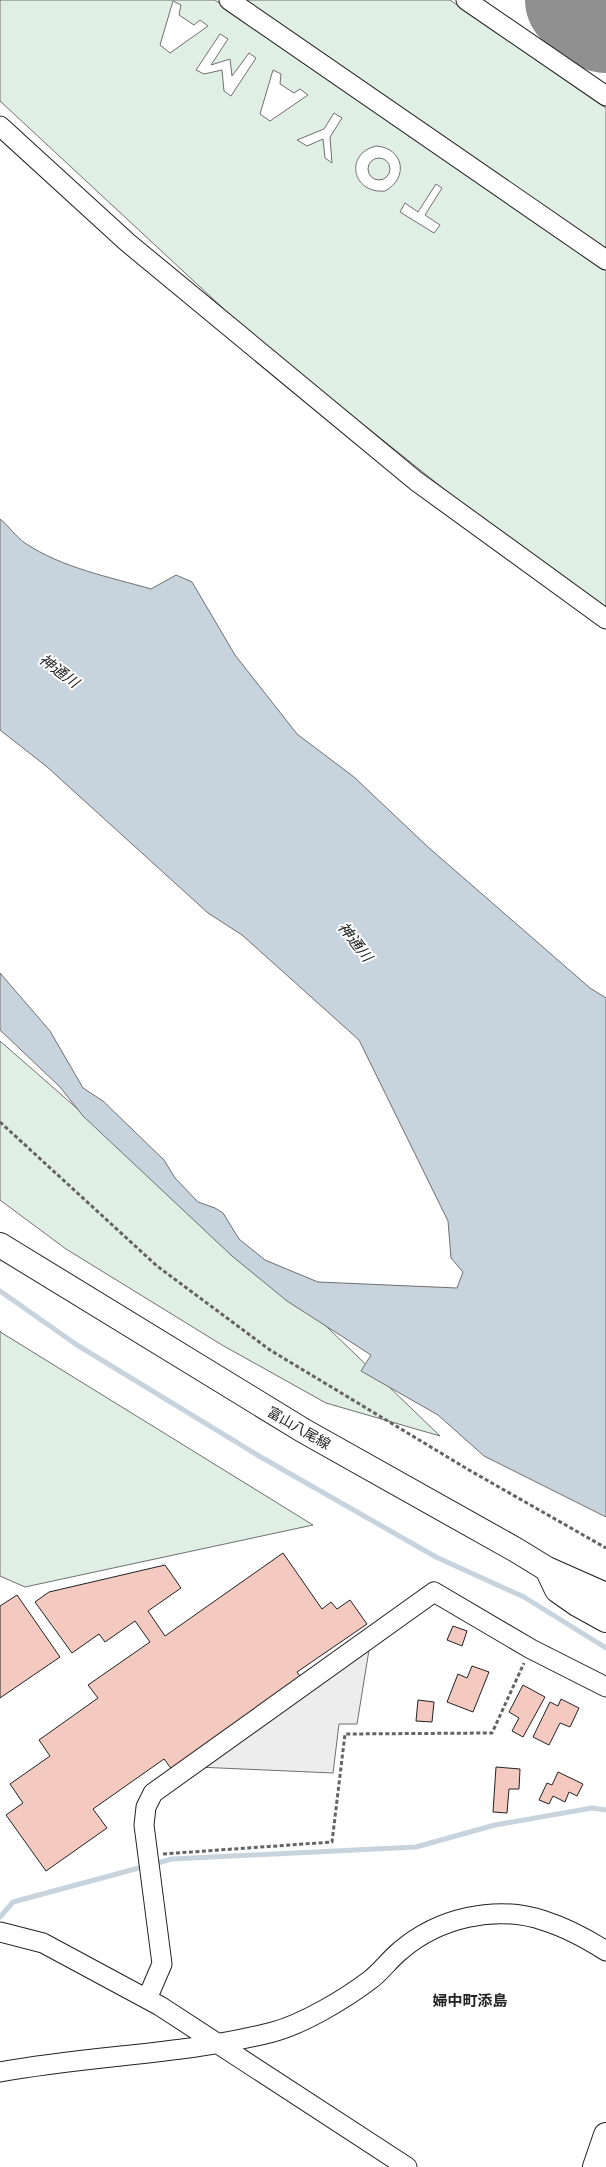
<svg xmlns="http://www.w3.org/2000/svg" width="606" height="2167" font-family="'Roboto Serif','Noto Sans JP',serif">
  <rect width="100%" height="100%" fill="#fff"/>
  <path fill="#e0efe3" stroke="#6f6f6f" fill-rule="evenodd" d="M0,0H215L606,269V611L509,541L254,337L0,101ZM173,1L181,5L179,15L194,25L200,20L208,26L170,53L160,45ZM220,34L228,39L211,65L230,59L232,76L249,53L256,58L231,96L224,91L222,70L204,74L196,70ZM273,70L281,74L280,84L294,93L300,89L308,95L270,121L260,114ZM334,113L342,118L330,137L332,163L325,158L323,139L307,146L297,140L324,129ZM376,146C404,148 409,178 385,191C352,194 344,154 376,146ZM436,184L442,188L425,215L440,225L434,233L400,212L405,203L418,212Z
    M245,0H450L606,108V249Z
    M368 169a11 11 0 1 1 22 0a11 11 0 1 1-22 0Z
    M0,1041L327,1327L440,1436L326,1403L222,1345L66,1249L0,1200Z
    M0,1331L2,1333L313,1525L25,1587L0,1576Z"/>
  <path fill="#ededed" stroke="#6f6f6f" d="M369,1650L357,1724H339L333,1773L197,1767Z"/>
  <path fill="#c7d3dd" stroke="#6f6f6f" d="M0,519C9,526 16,537 25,543C62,568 110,577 151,589L176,575L192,582L235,655L297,734L354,777L428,847L590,988L606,998V1517L484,1456L438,1415L361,1371L371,1355L287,1301L232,1256L83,1116L60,1087L0,1030V973L50,1031L83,1088L103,1101L164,1160L175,1178L198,1202L215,1208L223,1213L239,1239L265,1260L318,1282L457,1288L463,1272L451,1258L448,1221L359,1040L242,935L208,913L46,766L0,730Z"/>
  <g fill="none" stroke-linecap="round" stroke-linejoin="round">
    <path stroke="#c7d3dd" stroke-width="5" d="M0,1291L77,1345L259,1456L436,1557L524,1597L606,1648
      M0,1917L13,1902L172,1859L416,1847L495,1825L592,1808L606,1810"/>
    <path stroke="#909090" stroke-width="110" d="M580,0L606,18"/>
  </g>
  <path fill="#f3c9c0" stroke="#222" d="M283,1553L322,1609L331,1602L337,1609L350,1600L367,1624L297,1672L302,1679L173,1771L164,1759L93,1809L107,1828L46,1871L6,1815L23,1803L10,1784L50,1756L39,1740L98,1698L88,1685L150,1642L135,1621L105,1642L99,1634L72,1653L35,1602L49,1592L165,1565L181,1588L148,1611L165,1636Z
    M17,1595L60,1657L0,1698V1606Z
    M453,1626L467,1631L462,1646L447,1640Z
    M472,1666L489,1672L473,1712L447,1702L458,1674L467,1678Z
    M523,1685L545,1697L523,1737L512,1731L519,1718L509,1712Z
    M561,1699L579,1708L570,1727L560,1723L549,1745L533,1737L550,1702L558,1706Z
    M418,1700L434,1702L432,1722L416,1721Z
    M496,1767L520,1769L519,1789H509L507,1813L493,1812Z
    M558,1772L583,1784L577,1796L569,1792L565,1802L553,1796L549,1804L539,1800L547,1783L552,1785Z"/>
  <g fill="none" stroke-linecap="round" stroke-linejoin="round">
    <g stroke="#222" stroke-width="21">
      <path id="minor" d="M229,0L606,260
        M466,0L606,96
        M0,126L127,242L416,481L606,619
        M0,1932L43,1943L160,2006L407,2167
        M147,1999L162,1964L144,1825L146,1807L153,1793L434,1592L531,1649L606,1687
        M0,2072C91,2055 184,2055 273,2032C303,2024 345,1999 370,1980C381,1972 389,1960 400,1951C438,1918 496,1904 545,1921C567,1928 587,1939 606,1951"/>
    </g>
    <g stroke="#222" stroke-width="26">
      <path id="major" d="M0,1245L304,1431L516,1550L547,1569L606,1595
        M547,1569L557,1590L577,1604L606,1620
        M595,2167L606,2135"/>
    </g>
    <path stroke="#646464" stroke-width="3" stroke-dasharray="4 2.5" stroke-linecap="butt" d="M0,1122L157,1266L270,1350L469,1470L606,1548
      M163,1854L332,1842L345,1734L492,1733L524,1663"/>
    <use href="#minor" stroke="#fff" stroke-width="19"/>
    <use href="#major" stroke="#fff" stroke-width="24"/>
  </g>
  <g text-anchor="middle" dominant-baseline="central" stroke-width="4" stroke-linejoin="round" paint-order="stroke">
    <g font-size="14" fill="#222" stroke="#fff">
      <text transform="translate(299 1428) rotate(30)">富山八尾線</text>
    </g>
    <g font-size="15" font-style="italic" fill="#222" stroke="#fff">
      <text transform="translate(59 671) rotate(37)">神通川</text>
      <text transform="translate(355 942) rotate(52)">神通川</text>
    </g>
    <g font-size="15" font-weight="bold" fill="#222" stroke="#fff">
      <text x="470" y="2001">婦中町添島</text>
    </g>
  </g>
</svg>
